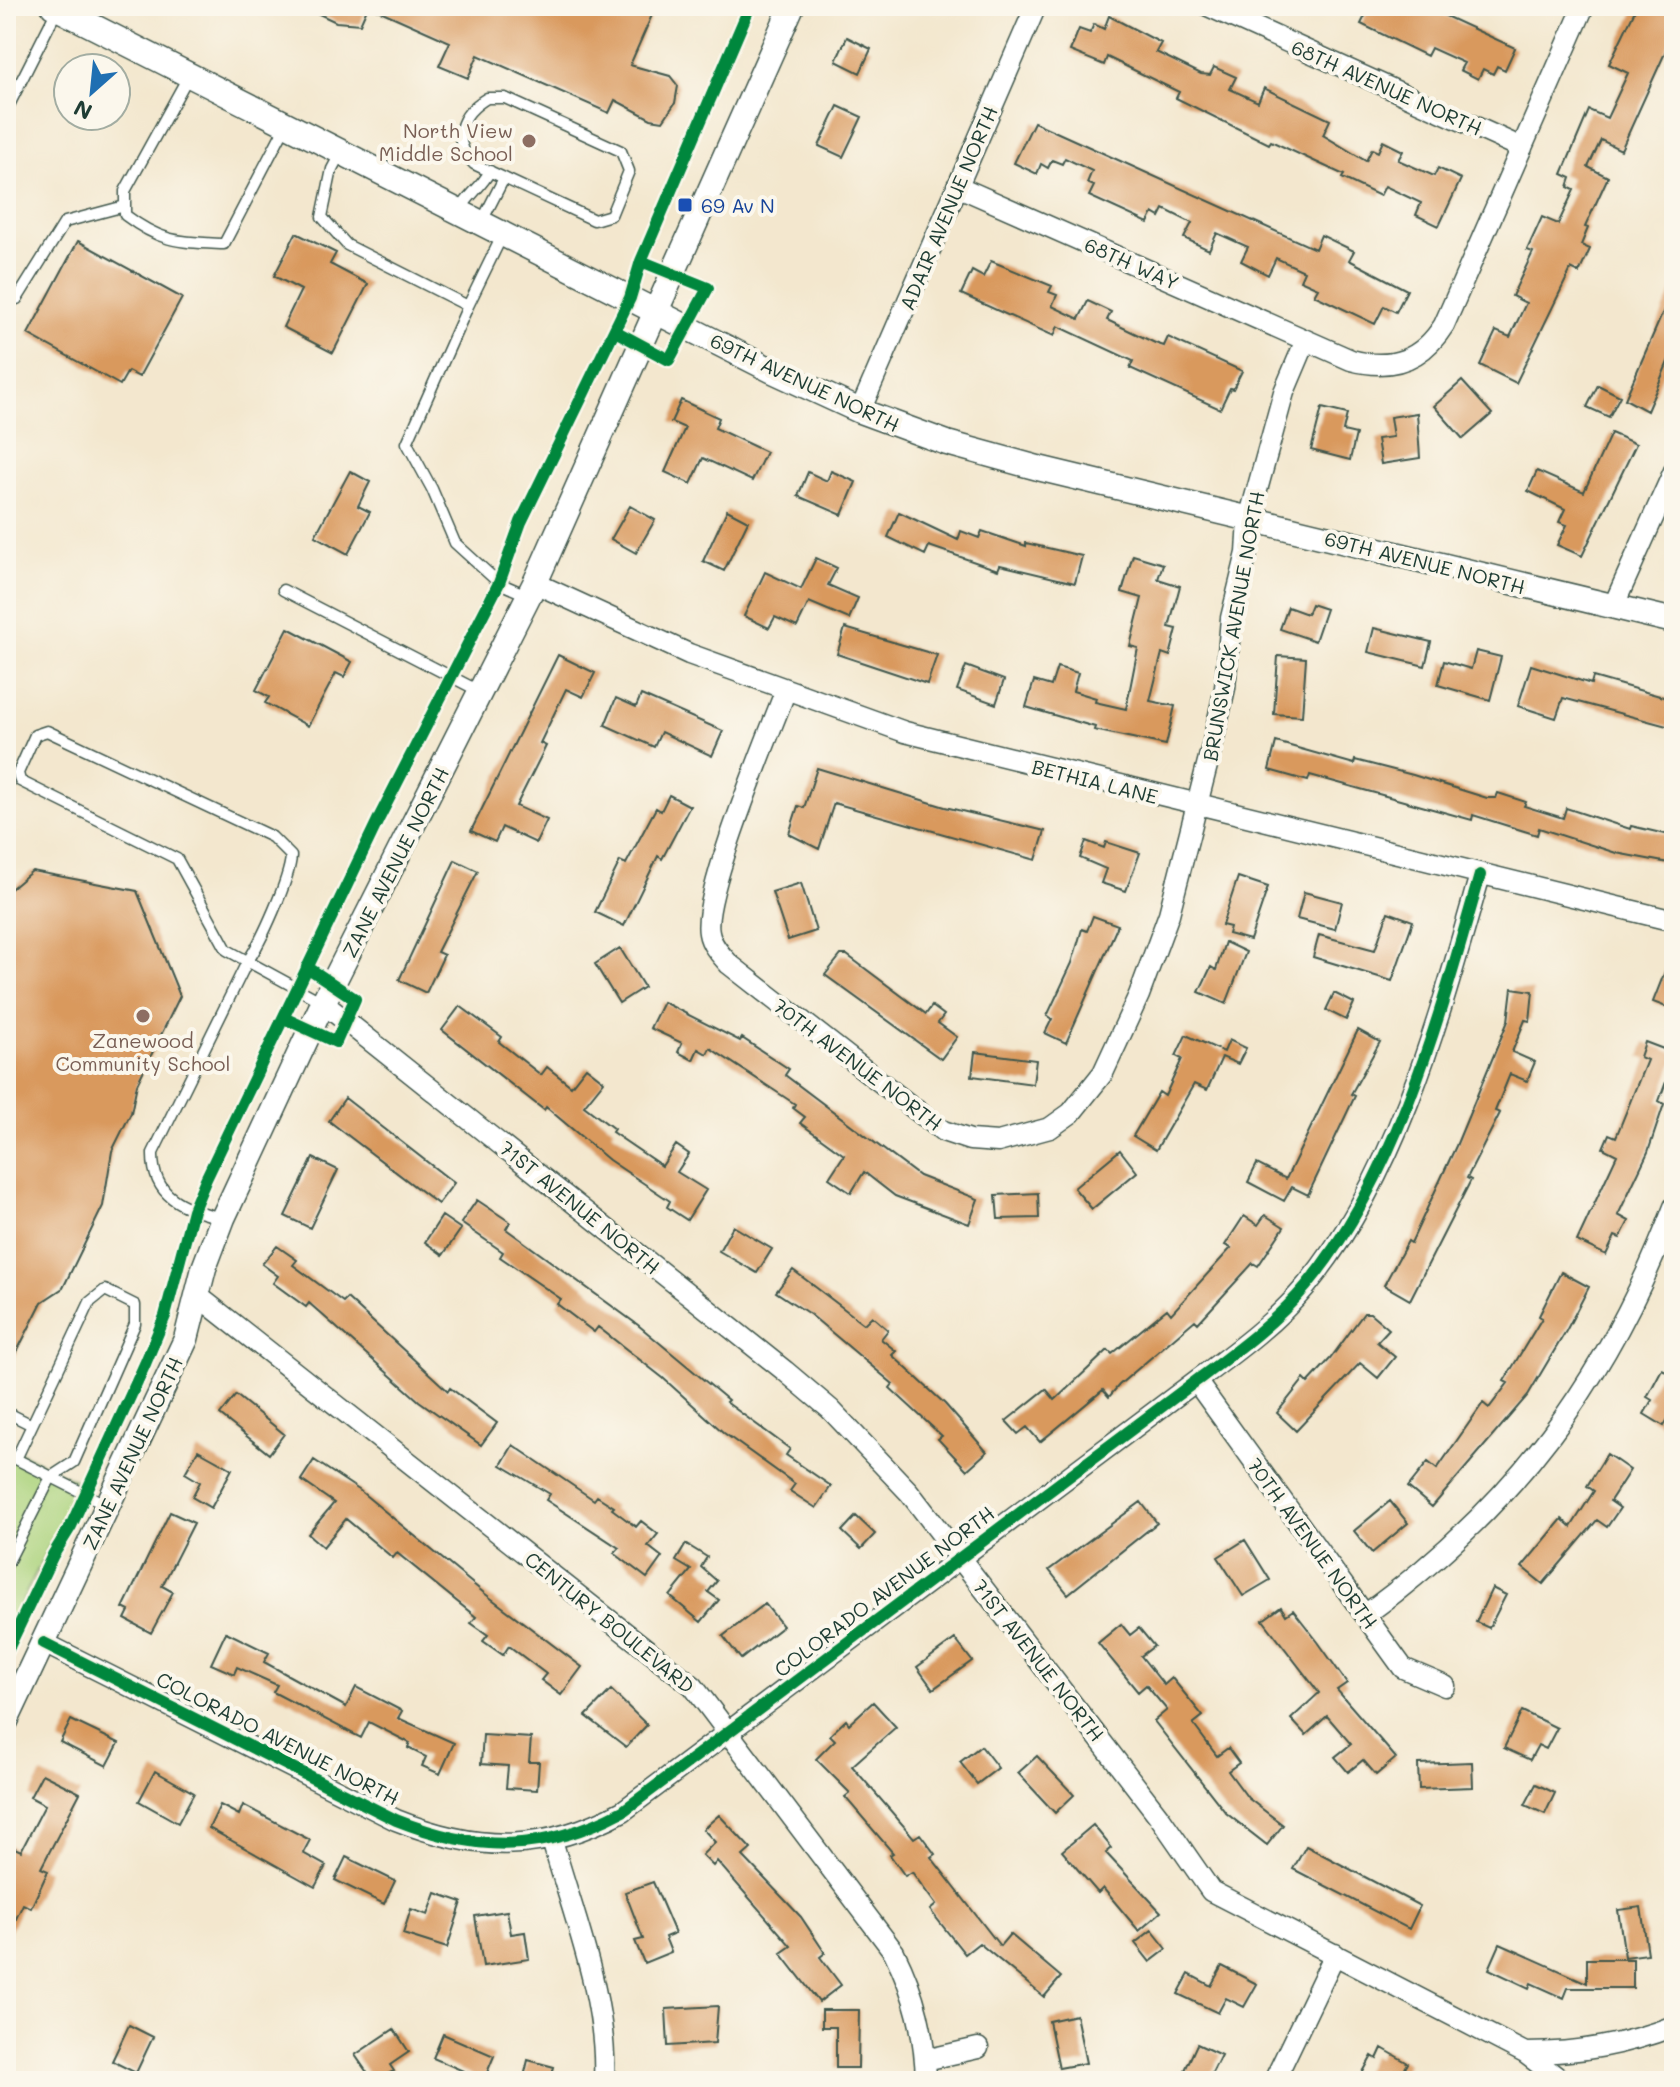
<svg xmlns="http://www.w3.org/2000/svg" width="1680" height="2087" font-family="Mali,sans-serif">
  <rect width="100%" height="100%" fill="#fbf7ec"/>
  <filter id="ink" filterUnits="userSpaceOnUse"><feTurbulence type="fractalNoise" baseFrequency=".0125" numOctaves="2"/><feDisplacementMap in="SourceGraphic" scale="16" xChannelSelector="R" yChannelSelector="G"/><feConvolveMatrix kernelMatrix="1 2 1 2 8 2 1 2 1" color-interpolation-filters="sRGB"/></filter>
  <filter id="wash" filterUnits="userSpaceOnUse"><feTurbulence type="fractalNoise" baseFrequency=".006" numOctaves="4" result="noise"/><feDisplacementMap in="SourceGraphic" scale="32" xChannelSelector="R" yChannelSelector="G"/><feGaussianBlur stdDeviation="1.8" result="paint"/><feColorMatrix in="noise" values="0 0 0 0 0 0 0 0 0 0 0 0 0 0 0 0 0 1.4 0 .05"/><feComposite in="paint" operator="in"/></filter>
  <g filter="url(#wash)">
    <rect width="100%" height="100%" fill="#f3e7ce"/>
    <path fill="#acd37d" stroke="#668858" stroke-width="2" d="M6,1445L80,1483L6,1634Z"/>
    <g id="blocks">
      <path fill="#d9995d" d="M302,6H368L360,24L336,22Z
        M369,6H656L630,65L670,76L678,86L675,103L663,121L651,119L615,100L609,113L478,55L468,78L439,66L450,42Z
        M1370,6H1424L1515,48L1505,70L1497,66L1493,74L1483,69L1478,79L1460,70L1464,63L1431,48L1427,56L1361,24Z
        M1637,6H1674V33L1621,150L1601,140L1588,167L1608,177L1585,227L1588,228L1581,245L1590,249L1579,273L1571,269L1516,383L1480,365L1496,331L1510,337L1526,303L1512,296L1533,252L1527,250L1542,217L1558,224L1574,190L1568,187L1571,178L1562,174L1589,110L1607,118L1628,73L1609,64Z
        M1109,16L1161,43L1156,52L1201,74L1210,75L1214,67L1236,77L1230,89L1258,102L1264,88L1330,120L1323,135L1366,161L1372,149L1378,152L1383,141L1403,151L1398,160L1434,176L1438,168L1461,179L1439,226L1416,215L1421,203L1385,186L1380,196L1342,178L1344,175L1271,141L1269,144L1176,98L1179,92L1107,57L1104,65L1070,51L1079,29L1090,33L1094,24L1104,29Z
        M847,37L871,49L860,73L836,61Z
        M838,106L862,117L843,157L819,146Z
        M1034,122L1315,249L1321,235L1354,251L1349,260L1407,290L1396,312L1384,306L1375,324L1314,295L1318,288L1300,280L1304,271L1276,258L1268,275L1241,261L1248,247L1217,233L1209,250L1184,238L1192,223L1164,209L1160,217L1153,213L1148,223L1089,196L1094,186L1087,183L1092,171L1065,158L1062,164L1052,160L1048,168L1041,164L1037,174L1014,163Z
        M296,233L336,253L330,264L368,284L333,353L283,327L301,290L274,276Z
        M78,241L182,298L139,377L128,371L120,385L28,334Z
        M991,261L1052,286L1049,292L1057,295L1052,306L1079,319L1088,301L1111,312L1107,320L1155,343L1164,346L1168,337L1242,371L1233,389L1230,388L1220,409L1130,368L1133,361L1058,326L1054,336L961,294L972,271L983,277Z
        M1674,287V348L1647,411L1625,399Z
        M1462,381L1492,414L1463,439L1434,406Z
        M1598,385L1620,396L1609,417L1587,407Z
        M681,400L719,418L715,428L766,452L752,481L703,458L691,484L665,472L685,428L671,422Z
        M1322,408L1347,414L1343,431L1356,434L1350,460L1311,450Z
        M1417,413L1420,458L1381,464L1377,439L1393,437L1390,417Z
        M1611,433L1636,444L1582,556L1557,545L1567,525L1559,522L1565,509L1528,491L1537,471L1584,492Z
        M350,471L370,482L358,506L370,512L348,554L315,536Z
        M831,471L856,482L842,515L798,496L808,472L827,481Z
        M630,506L655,520L636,553L611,539Z
        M727,510L748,521L724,571L703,561Z
        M899,512L958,540L961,531L979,538L982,531L1026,546V543L1082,556L1075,583L1000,565L998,570L929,546L925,555L888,537Z
        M1133,555L1163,564L1158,579L1180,586L1169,627L1177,629L1170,656L1162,653L1150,701L1175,706L1166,745L1094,730L1095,727L1026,707L1034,681L1051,686L1057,667L1078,673L1073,691L1096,698L1095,702L1126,709L1138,648L1130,646L1142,598L1122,592Z
        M816,558L837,568L828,585L858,598L849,619L809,602L797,627L775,617L769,628L744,616L765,572L801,589Z
        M1311,604L1326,609L1315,641L1280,629L1288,607L1307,614Z
        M288,628L352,662L344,677L336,673L308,726L265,703L269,697L256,690Z
        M845,628L937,655L927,684L837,654Z
        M1374,628L1431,642L1425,666L1368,652Z
        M1476,651L1501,657L1490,700L1438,685L1444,661L1471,669Z
        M558,655L595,673L583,697L566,689L540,743L546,746L516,806L547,820L536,843L502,827L495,842L471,831Z
        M1278,656L1306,658L1302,716L1274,714Z
        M1531,665L1591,684L1593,677L1674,700V728L1563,698L1556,718L1518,706Z
        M966,666L1004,680L996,704L957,690Z
        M641,695L723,731L712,756L661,732L654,747L605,725L616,698L636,707Z
        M1276,742L1354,764L1355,760L1413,775L1487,798H1496L1498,793L1526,802L1524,806L1563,818L1566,808L1630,829L1631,826L1674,836V864L1616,853L1539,828L1537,835L1473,815L1472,820L1310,775L1308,781L1269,770Z
        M817,768L945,807L1045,831L1036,860L834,803L819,849L789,834L798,806L804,808Z
        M669,795L690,806L662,859L658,856L624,926L595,912L620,861L626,864L656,808L661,811Z
        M1086,841L1104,848L1106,842L1140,853L1126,891L1101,883L1106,869L1080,858Z
        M455,860L478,871L437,952L444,955L426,993L399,980Z
        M32,871L137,891L180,996L137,1084L131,1113L112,1151L103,1206L63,1288L42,1302L6,1373V893Z
        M1238,877L1268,887L1250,940L1228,934L1230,927L1222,925Z
        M801,883L816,931L788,940L772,892Z
        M1304,892L1342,902L1335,929L1297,919Z
        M1388,912L1413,921L1392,981L1313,957L1319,935L1375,950Z
        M1093,916L1118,925L1066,1043L1045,1033L1052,1019L1047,1016L1072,963L1082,929L1087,931Z
        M1225,942L1246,952L1226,1004L1199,992L1211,967L1216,970Z
        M620,948L644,987L619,1003L595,964Z
        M1673,951H1674V1010L1653,1002Z
        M841,955H847L926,1014L932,1006L944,1015L938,1023L957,1037L941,1059L825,975Z
        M1512,988L1533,991L1530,1021L1525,1020L1512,1052L1535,1062L1527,1081L1510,1074L1495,1111L1500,1113L1467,1178L1471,1180L1410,1300L1384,1285L1408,1241L1411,1243L1456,1146L1508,1021Z
        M1334,993L1354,1003L1346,1020L1326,1010Z
        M663,1002L740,1041L742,1038L789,1069L785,1075L919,1176L978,1199L969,1224L895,1196L864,1172L851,1193L829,1178L844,1155L800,1123L805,1117L793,1108L795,1104L710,1048L707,1054L698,1049L693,1060L678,1052L682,1043L650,1028Z
        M460,1006L502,1037L499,1042L541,1075L547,1067L571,1086L586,1067L604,1081L584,1106L614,1129L612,1132L662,1166L676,1145L689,1154L677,1172L706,1190L687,1220L667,1207L670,1201L609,1160L546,1107L544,1110L442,1030Z
        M1358,1030L1380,1042L1351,1094L1355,1096L1308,1195L1292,1187L1284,1201L1248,1182L1257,1164L1286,1179Z
        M1186,1035L1224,1052L1229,1040L1246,1048L1238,1064L1222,1057L1207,1090L1194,1084L1156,1150L1133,1136L1159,1092L1165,1096L1182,1059L1176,1056Z
        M1645,1042L1674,1053V1060L1659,1101L1664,1104L1648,1152L1618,1215L1629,1221L1620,1238L1615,1236L1606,1255L1577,1241L1617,1155L1603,1148L1609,1134L1616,1137L1647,1060L1640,1057Z
        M975,1052L1036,1060L1033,1084L972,1076Z
        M345,1098L454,1183L438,1204L329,1121Z
        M1120,1150L1137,1172L1092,1209L1074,1188Z
        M313,1158L338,1170L310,1228L285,1216Z
        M1038,1193L1039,1218L998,1219L996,1195Z
        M477,1200L510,1222L506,1229L638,1325L728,1400L726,1402L790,1449L786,1455L831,1486L816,1508L790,1491L795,1484L724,1433L663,1378L598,1327L594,1332L557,1304L561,1299L500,1257L503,1252L461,1223Z
        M1265,1215L1284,1227L1258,1266L1253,1263L1198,1323L1195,1320L1119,1385L1109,1397L1103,1390L1040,1442L1027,1427L1018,1434L1006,1421L1046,1389L1055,1400L1108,1350L1112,1354L1167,1309L1171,1314L1231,1248L1225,1245L1244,1216L1258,1225Z
        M442,1216L461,1229L443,1255L425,1242Z
        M733,1226L772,1249L757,1273L719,1251Z
        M277,1246L297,1260L293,1265L343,1302L347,1298L448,1391L450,1388L497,1423L481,1445L419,1401L309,1303L306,1307L273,1283L278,1276L262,1264Z
        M793,1270L864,1324L872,1316L888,1330L881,1339L896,1351L892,1355L945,1404L987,1452L967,1470L938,1439L942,1436L890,1388L893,1384L811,1315L776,1292Z
        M1561,1272L1589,1287L1566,1331L1528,1395L1432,1507L1408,1487L1428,1462L1437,1469L1483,1403L1489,1408L1508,1383L1504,1381L1542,1318L1539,1316Z
        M1364,1313H1370L1389,1329L1377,1342L1395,1357L1378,1378L1360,1363L1296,1431L1277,1413L1304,1379L1308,1383L1330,1359Z
        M1662,1369L1674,1375V1408L1664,1426L1644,1414L1652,1400L1647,1397Z
        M236,1395L284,1434L269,1454L220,1415Z
        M513,1445L594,1500L597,1496L614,1507L612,1509L636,1527L641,1521L658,1534L648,1546L662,1557L647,1578L614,1553L619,1548L546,1500L550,1494L501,1465Z
        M198,1450L232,1469L211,1508L192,1497L200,1482L185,1473Z
        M1607,1454L1630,1470L1610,1501L1620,1508L1607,1527L1597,1520L1543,1584L1522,1567L1562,1519L1571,1527L1594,1491L1587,1486Z
        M314,1460L359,1490L484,1593L582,1667L561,1695L541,1680L546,1674L509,1646L503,1655L483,1641L488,1635L471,1623L476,1617L397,1553L393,1558L346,1519L323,1547L308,1534L334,1503L301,1480Z
        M1390,1501L1408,1523L1372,1553L1354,1531Z
        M1141,1502L1157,1523L1068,1594L1049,1570Z
        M170,1512L194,1523L162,1586L173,1592L151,1633L125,1619L129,1611L123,1608Z
        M856,1516L875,1534L861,1549L842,1531Z
        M1245,1540L1270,1580L1243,1596L1218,1557Z
        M686,1544L707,1557L701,1567L717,1581L708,1592L719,1600L701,1622L670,1596L691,1570L676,1561Z
        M1492,1588L1506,1595L1489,1628L1476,1622Z
        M765,1604L783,1626L741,1659L723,1636Z
        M1281,1607L1286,1615L1293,1610L1318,1642L1347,1683L1337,1690L1396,1758L1376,1775L1363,1760L1348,1772L1335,1757L1351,1744L1327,1716L1306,1735L1291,1719L1319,1693L1263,1620Z
        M1121,1624L1130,1635L1139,1628L1154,1646L1141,1656L1164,1685L1172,1678L1203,1716L1193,1724L1217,1756L1228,1748L1239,1763L1228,1771L1248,1798L1283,1825L1267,1845L1226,1813L1154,1721L1167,1710L1146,1685L1138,1692L1098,1643Z
        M226,1632L269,1653L264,1662L346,1707L356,1687L402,1711L398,1718L454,1743L440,1774L422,1766L426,1757L408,1748L410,1743L369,1722L361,1738L273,1692L277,1685L237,1667L234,1674L211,1664Z
        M955,1639L972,1661L933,1689L917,1667Z
        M611,1690L647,1725L626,1747L586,1716Z
        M873,1702L896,1727L852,1766L914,1838L920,1834L935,1854L931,1857L1000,1946L1010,1934L1061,1977L1044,1997L979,1943L965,1954L930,1910L936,1905L912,1872L905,1876L890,1855L893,1853L845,1797L850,1793L816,1759L835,1740L830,1735L846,1720L849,1724Z
        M1522,1711L1557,1728L1546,1749L1538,1745L1530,1760L1504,1748Z
        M71,1720L119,1743L107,1766L60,1742Z
        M483,1735L531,1738L529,1762H539L537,1790L506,1788L508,1766L481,1764Z
        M981,1746L998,1768L977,1784L960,1762Z
        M1037,1756L1074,1795L1055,1813L1018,1773Z
        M1472,1762L1473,1787L1419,1789L1418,1764Z
        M155,1771L194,1793L178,1823L139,1801Z
        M42,1774L80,1793L41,1868L48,1871L31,1908L23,1904L6,1940V1844L21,1851L45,1805L30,1797Z
        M1536,1784L1555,1793L1545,1814L1525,1805Z
        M220,1805L239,1815L243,1805L310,1840L303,1853L326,1866L315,1887L209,1828Z
        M719,1815L751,1849L743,1856L801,1917L825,1953L820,1957L841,1985L819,2002L781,1953L791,1946L717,1861L713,1866L702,1855L715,1842L703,1829Z
        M1093,1825L1112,1848L1106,1853L1161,1912L1139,1931L1103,1888L1098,1893L1062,1851Z
        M1306,1846L1420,1906L1409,1929L1293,1869Z
        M346,1857L395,1881L384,1904L335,1880Z
        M653,1882L675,1933L665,1937L671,1952L644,1963L635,1941L643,1939L625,1892Z
        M436,1893L462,1902L447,1948L403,1934L411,1909L428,1915Z
        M1641,1907L1648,1954L1625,1957L1618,1910Z
        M507,1911L511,1934L525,1932L529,1959L483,1966L475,1916Z
        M1152,1930L1167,1949L1150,1962L1135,1943Z
        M1500,1944L1587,1983V1959H1633V1988H1568L1564,1998L1531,1983L1529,1988L1489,1969Z
        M1222,1966L1257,1984L1244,2007L1226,1998L1218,2013L1178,1994L1189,1974L1211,1986Z
        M718,2006L715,2043L668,2046L666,2009Z
        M822,2010H859L858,2068H836V2027H822Z
        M1076,2015L1086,2063L1059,2068L1049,2021Z
        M129,2025L153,2037L136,2073L112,2061Z
        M394,2029L409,2052L390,2065L394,2071L373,2081L355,2055Z
        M443,2034L494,2056L484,2080L433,2058Z
        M1197,2044L1221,2055L1208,2081H1180Z
        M1382,2048L1408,2063L1398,2081H1358L1372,2056L1377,2059Z
        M528,2060L554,2067L550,2081H523Z"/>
    </g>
  </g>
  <g filter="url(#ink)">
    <use href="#blocks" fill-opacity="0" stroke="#3f564b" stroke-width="2"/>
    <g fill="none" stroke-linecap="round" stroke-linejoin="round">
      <g stroke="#3f564b" stroke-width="13">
        <path id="service" d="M189,75L125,191V215C162,243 179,242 224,244L286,125
          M487,98H505L621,151L629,171L611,215L594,220L474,164C450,140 460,114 487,98Z
          M6,111L57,10
          M340,154L332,169L322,217L347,245L468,306L502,236
          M458,213C467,196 481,188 490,171
          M481,223L504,178
          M17,299L65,222L125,206
          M468,306L407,443L432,489L455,543L499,583L529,596
          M283,590L479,691
          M221,1218C183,1208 152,1197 153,1153L247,962C261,943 290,878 291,856L272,837L47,731L35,735L18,773L20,781L177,859L227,950L322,1002
          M6,1412L32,1425
          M6,1454L107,1505
          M6,1566L51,1477L74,1462L135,1324V1305L105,1290L90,1302L16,1459"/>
      </g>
      <g stroke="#3f564b" stroke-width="23">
        <path id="minor" d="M1208,6L1522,148
          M957,186L1351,360C1392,371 1422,360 1444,325L1584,6
          M860,411L1036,6
          M535,583L689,654L905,732L1674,921
          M1613,607L1674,471
          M785,692C769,735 701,897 709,933C711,945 721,955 729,964L943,1131L970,1140L998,1142L1050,1128L1071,1113L1103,1073L1139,995L1169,914L1213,742L1225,688L1231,618L1247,553L1249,519L1284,392L1306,340
          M323,1003L785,1371L830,1409L909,1492L1161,1819L1211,1891L1525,2053L1562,2081
          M198,1296L693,1686L894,1952C915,1994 925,2034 926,2081
          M1196,1381L1403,1668L1445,1686
          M1365,1615C1515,1506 1608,1380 1674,1207
          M44,1643L396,1820C479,1853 544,1853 623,1811L1196,1381C1235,1352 1275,1323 1306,1286C1398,1175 1441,1011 1480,875
          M552,1840C574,1918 608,2000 604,2081
          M1526,2053C1579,2053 1624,2045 1674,2026
          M925,2060L978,2048
          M1274,2081L1335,1954"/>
      </g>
      <g stroke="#3f564b" stroke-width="27">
        <path id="tertiary" d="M53,6L771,370L860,411L947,443L1038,468L1674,621
          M6,1721L186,1339L204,1268L223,1218L323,1003L535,583L792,6"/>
      </g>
      <use href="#service" stroke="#fff" stroke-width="10"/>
      <use href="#minor" stroke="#fff" stroke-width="20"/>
      <use href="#tertiary" stroke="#fff" stroke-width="24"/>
      <g stroke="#fbf7ec" stroke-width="17">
        <path id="cycleway" d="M641,261L750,6
          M286,1019L336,1042L355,999L307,967
          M44,1643L396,1820C479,1853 544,1853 623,1811L1196,1381C1235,1352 1275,1323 1306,1286C1398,1175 1441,1011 1480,875
          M6,1653L53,1555L71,1526L145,1364L165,1316L193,1210L206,1179L379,818L499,583L521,522L630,298L641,261L708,288L669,360L615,331"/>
      </g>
      <use href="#cycleway" stroke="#00873e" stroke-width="12"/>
    </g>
  </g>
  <g fill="#8d6e63" stroke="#fbf7ec" stroke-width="3">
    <circle cx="529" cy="141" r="8"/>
    <circle cx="143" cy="1016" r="8"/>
  </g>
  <rect fill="#1a4fb4" stroke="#fbf7ec" stroke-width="3" x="677" y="197" width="16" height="16" rx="4"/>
  <g text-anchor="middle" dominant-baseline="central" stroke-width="8" stroke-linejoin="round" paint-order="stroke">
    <g font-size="20" fill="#1f3d34" stroke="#fbf7ec">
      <text transform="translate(1387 87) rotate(24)">68TH AVENUE NORTH</text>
      <text transform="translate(948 208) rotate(-67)">ADAIR AVENUE NORTH</text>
      <text transform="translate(1132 263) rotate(24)">68TH WAY</text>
      <text transform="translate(805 382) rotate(25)">69TH AVENUE NORTH</text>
      <text transform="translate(1425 562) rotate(14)">69TH AVENUE NORTH</text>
      <text transform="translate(1233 626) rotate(-80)">BRUNSWICK AVENUE NORTH</text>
      <text transform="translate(1095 781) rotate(14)">BETHIA LANE</text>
      <text transform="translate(395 862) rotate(-63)">ZANE AVENUE NORTH</text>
      <text transform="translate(858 1064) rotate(37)">70TH AVENUE NORTH</text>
      <text transform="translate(580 1207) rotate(39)">71ST AVENUE NORTH</text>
      <text transform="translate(132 1453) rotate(-65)">ZANE AVENUE NORTH</text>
      <text transform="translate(1313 1543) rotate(54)">70TH AVENUE NORTH</text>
      <text transform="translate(884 1591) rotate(-37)">COLORADO AVENUE NORTH</text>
      <text transform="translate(610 1622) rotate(39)">CENTURY BOULEVARD</text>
      <text transform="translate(1039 1660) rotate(52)">71ST AVENUE NORTH</text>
      <text transform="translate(278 1738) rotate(27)">COLORADO AVENUE NORTH</text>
    </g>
    <g font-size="20" fill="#785e54" stroke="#fbf7ec" text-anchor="end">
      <text x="513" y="130">North View<tspan x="513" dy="23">Middle School</tspan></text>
      <text x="143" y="1040" text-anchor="middle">Zanewood<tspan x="143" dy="23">Community School</tspan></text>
    </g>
    <g font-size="20" fill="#164399" stroke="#fbf7ec" text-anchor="start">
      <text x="701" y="205">69 Av N</text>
    </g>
  </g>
  <rect width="1680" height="2087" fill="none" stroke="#fbf7ec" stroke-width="32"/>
  <g transform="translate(92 92) rotate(207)"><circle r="38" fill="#fbf7ec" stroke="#a3ada2" stroke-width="2"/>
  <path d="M0-6L14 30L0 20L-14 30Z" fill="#1f6fb2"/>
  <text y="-12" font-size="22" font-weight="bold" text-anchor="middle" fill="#1f3d34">N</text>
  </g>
</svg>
